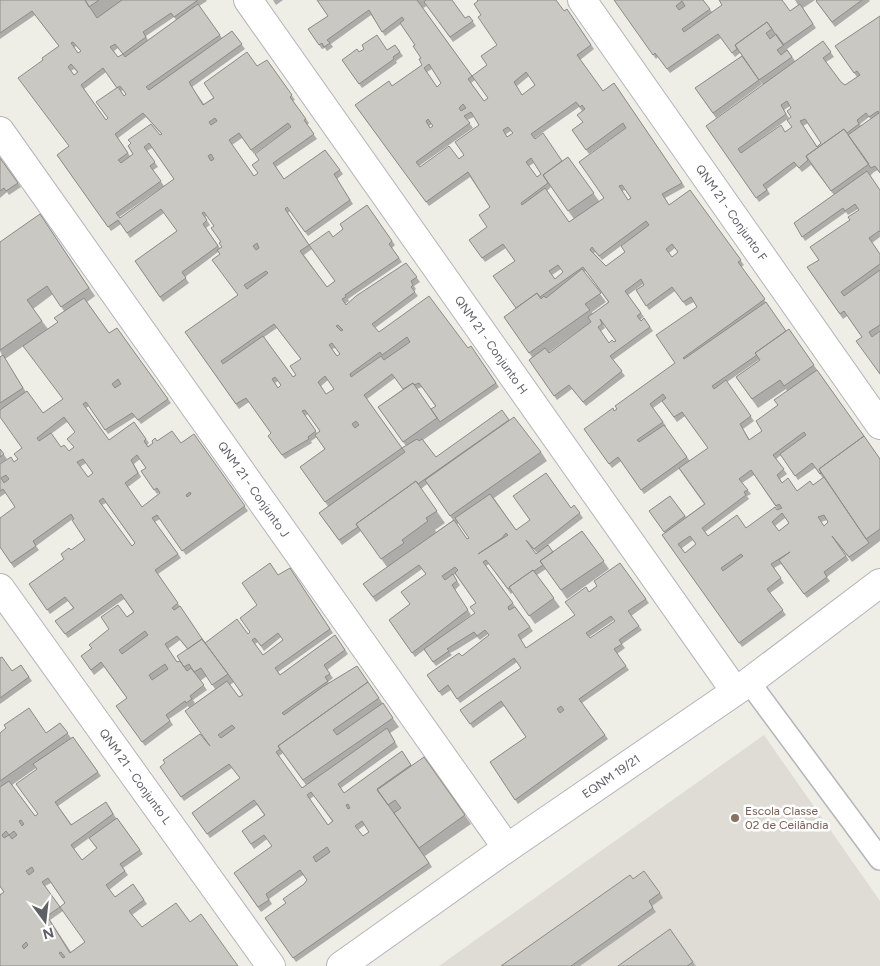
<svg xmlns="http://www.w3.org/2000/svg" width="880" height="966" font-family="Figtree,sans-serif">
  <rect width="100%" height="100%" fill="#eeede6"/>
  <path fill="#dedcd4" d="M764,735L880,901V966H439Z"/>
  <g fill="none" stroke-linecap="round" stroke-linejoin="round">
    <g stroke="#b3b5b9" stroke-width="24">
      <path id="pedestrian" d="M749,682L880,859"/>
    </g>
    <g stroke="#b3b5b9" stroke-width="30">
      <g id="minor">
        <path id="s1" d="M248,0L735,691"/>
        <path id="s2" d="M582,0L880,425"/>
        <path id="s3" d="M0,131L507,848"/>
        <path id="s4" d="M0,588L271,966"/>
        <path id="s5" d="M341,966L507,848L749,682L880,583"/>
      </g>
    </g>
    <use href="#pedestrian" stroke="#fff" stroke-width="21"/>
    <use href="#minor" stroke="#fff" stroke-width="28"/>
  </g>
  <path fill="#aeaca8" fill-rule="evenodd" d="M0,0H206L207,1L199,6L222,38L232,31L245,49L192,87L204,104L267,60L295,100L293,101L309,123L307,125L317,139L276,167L284,179L325,150L343,174L337,179L353,204L308,236L290,211L288,213L309,245L333,237L343,229L367,205L395,245L392,248L402,262L348,299L349,301L345,304L346,305L406,263L420,282L414,286L416,289L414,291L418,296L375,328L379,332L468,348L471,346L499,387L423,440L436,457L509,420L541,452L547,461L494,498L516,530L571,508L574,505L583,518L548,545L553,552L582,531L609,569L567,599L546,569L537,575L560,607L535,624L513,592L511,594L489,564L486,566L533,631L521,640L526,648L575,615L589,592L597,586L620,563L649,603L631,616L642,630L622,644L625,648L617,654L629,670L582,703L608,739L518,804L490,762L526,737L504,706L473,728L460,710L521,668L517,662L460,703L451,690L442,696L427,675L462,656L489,635L488,634L480,640L477,637L456,650L450,653L452,655L436,666L424,650L415,657L389,620L410,604L426,574L422,569L376,602L363,584L387,567L361,531L342,545L319,513L328,506L300,467L325,449L317,437L311,441L312,443L285,459L268,436L271,433L249,402L239,409L185,332L238,295L220,254L218,252L185,277L189,283L163,302L135,261L177,231L164,213L130,238L121,224L111,231L57,155L69,146L43,60L59,46L35,15L0,39ZM174,17L176,20L148,40L146,36ZM76,46L81,51L78,53L74,48ZM118,48L123,54L118,57L114,51ZM74,69L78,73L74,75L71,71ZM106,72L117,88L108,118L106,120L84,89ZM123,90L126,94L124,96L121,91ZM146,117L162,135L130,156L118,138ZM291,127L259,160L258,174L254,176L232,145L242,138L254,154ZM152,148L174,179L120,218L119,217L164,186L153,170L158,167L147,151ZM207,216L214,226L221,242L222,247L220,248L206,228L210,225L205,217ZM312,249L335,281L327,287L304,255ZM277,328L301,359L296,375L293,377L264,337ZM335,348L340,354L337,356L332,349ZM395,378L403,389L378,407L406,446L402,448L367,399ZM328,380L334,389L326,394L321,386ZM278,381L281,385L278,388L275,383ZM422,387L435,406L440,422L417,389ZM308,414L320,431L317,433L305,416ZM427,484L453,520L436,532L435,530L445,523L421,489ZM459,523L469,538L467,539L457,524ZM529,544L537,553L536,554ZM455,574L476,603L475,613L455,627L471,615L455,590L460,585L453,575ZM614,620L615,621L590,638L589,637Z
    M273,0H283L276,5Z
    M317,0H452L465,18L469,16L476,26L453,42L427,6L423,8L472,76L567,9L594,49L580,60L603,91L614,83L685,187L665,198L669,205L690,190L744,265L741,267L786,331L789,329L820,374L880,459V541L852,562L835,540L849,560L827,577L830,581L807,598L781,564L774,568L784,583L770,593L786,615L742,647L662,535L665,533L649,511L670,496L686,517L704,504L679,469L644,494L621,461L612,468L584,429L614,411L675,363L697,307L694,302L686,306L675,291L649,310L636,290L644,285L643,284L628,295L644,317L640,320L641,321L644,318L653,331L613,360L625,376L586,406L572,389L557,400L529,360L532,357L504,317L516,308L515,261L506,248L485,262L469,240L487,227L490,207L470,177L429,206L355,105L392,86L422,65L421,58L415,45L401,24L385,36L371,15L331,44L333,47L327,51L325,48L322,49L308,29L328,16ZM432,69L441,83L437,87L427,72ZM529,76L535,85L522,95L517,86ZM475,80L488,98L484,101L471,83ZM579,107L582,111L583,122L572,130L589,154L626,128L604,198L599,201L568,157L562,161L535,138ZM474,117L479,125L464,155L459,159L420,167L419,166L473,128L467,120ZM432,124L433,126L430,128L429,126ZM511,131L513,133L507,137L506,134ZM534,163L541,174L537,177L529,166ZM551,187L574,219L569,222L547,191ZM625,190L631,198L628,200L622,191ZM630,239L625,252L606,266L594,253L595,252L602,260ZM675,248L678,252L672,257L669,253ZM561,269L563,272L555,279L552,275ZM586,271L608,302L593,314L592,312L606,302L584,272ZM591,322L549,353V352ZM603,324L616,341L614,342L609,343L601,331L605,328ZM760,359V360L736,377L758,408L786,389L787,391L777,405L762,431L750,440L743,429L754,421L727,382ZM664,400L662,401L677,422L685,416L708,448L690,461L665,427L666,426L653,408ZM781,455L798,480L815,468L823,478L813,485L797,491L782,483L780,479L787,474L776,459ZM754,475L778,510L746,528L708,536L705,532L749,499L747,496L751,494L742,483ZM785,518L789,523L779,531L775,526ZM827,520L828,522L824,526L821,522ZM693,540L696,544L685,553L682,548Z
    M614,0H703L712,12L790,11L798,5L795,0H815L803,8L816,28L787,49L795,61L823,41L834,57L826,62L841,82L845,85L857,77L835,46L880,16V173L878,170L874,172V171V172L870,176L880,190V237L872,243L880,254V331L872,337L880,375L862,337L847,316L843,319L807,267L819,260L859,210L858,209L848,215L846,212L805,241L794,223L834,195L811,165L802,172L797,166L767,189L770,194L759,202L706,126L763,85L740,53L735,57L721,38L670,73L658,57L656,59ZM790,106L791,108L792,127L785,132L744,151L789,118L784,110ZM869,117L871,119L861,126L860,124ZM808,123L821,143L817,146L803,126Z
    M817,0H869L870,1L835,27L816,1Z
    M395,45L403,56L396,61L397,63L362,88L342,60L359,52L387,50Z
    M742,56L762,84L716,118L695,88Z
    M0,158L21,187L9,195L7,192L0,198Z
    M40,214L95,296L87,302L109,333L117,328L171,403L141,424L135,417L108,434L89,406L86,408L109,440L134,422L149,443L147,445L148,446L157,441L181,443L194,434L248,511L186,555L160,519L155,522L181,558L158,574L205,643L248,634L250,632L257,605L278,575L290,568L333,633L278,672L280,675L335,635L348,654L327,670L333,678L328,682L329,683L357,666L399,727L390,733L398,747L341,788L344,793L402,751L412,766L424,757L471,824L425,856L432,867L296,962L265,918L286,903L304,884L307,880L303,875L269,899L272,904L261,912L234,873L272,846L267,839L254,849L242,831L264,815L257,805L210,838L192,813L240,778L232,768L184,801L160,767L210,744L188,706L169,719L173,725L145,746L116,706L127,698L104,667L94,675L81,656L92,649L89,645L133,612L124,599L68,638L55,621L73,608L68,601L50,614L29,584L64,559L71,550L85,540L74,518L36,546L39,550L14,568L0,547L15,507L6,493L0,497V464L14,462L18,459L22,448L43,413L63,399L58,322L64,311L53,294L33,309L48,329L5,359L26,392L0,410V357L2,355L0,351V242ZM67,422L75,432L74,447L69,451L61,447L51,434ZM140,459L146,468L141,471L157,494L160,492V493L142,507L128,487L141,477L134,464ZM86,463L93,473L88,477L80,467ZM106,503L135,543L132,546L102,505ZM281,637L283,640L263,655L255,644L258,642L264,651ZM180,640L187,649L180,661L177,662L168,649ZM194,672L200,681L207,676L215,689L190,707L195,703L193,700L207,690ZM234,682L242,695L239,697L230,685ZM283,753L306,785L302,788L279,756ZM314,796L332,821L328,825L310,799ZM365,825L369,832L363,836L358,830Z
    M0,449L7,459L0,464Z
    M0,658L12,671L21,665L32,681L0,704Z
    M60,723L71,738L73,737L101,776L58,806L72,825L109,806L116,818H117L143,854L123,868L128,875L109,890L115,897L133,884L147,904L132,915L142,927L190,922L238,966H0V893L1,894L4,892L0,887V733H46ZM36,768L37,769L38,814L35,816L12,785ZM89,838L97,849L82,860L74,849ZM51,883L65,903L85,942L71,952L50,920L63,911L45,886Z
    M633,879L660,893L663,898L652,906L656,912L580,966H501Z
    M670,929L696,966H618Z"/>
  <path fill="#cac8c3" stroke="#8d8c88" fill-rule="evenodd" d="M0,0H85L97,18L122,0H198L174,17L171,13L143,32L146,37L123,54L125,57L198,4L220,35L146,87L149,90L232,31L242,44L189,82L203,105L214,98L204,83L247,52L257,66L267,60L292,95L290,97L306,119L304,120L314,134L273,163L284,179L325,150L340,170L334,174L350,200L305,232L287,207L285,209L309,245L300,251L327,287L335,281L309,245L329,231L333,237L343,229L340,224L367,205L392,241L389,244L399,258L345,295L346,297L342,299L346,305L356,296L406,263L417,277L411,281L413,285L411,287L415,292L372,324L379,332L429,296L468,348L471,346L496,383L440,422L431,409L436,406L419,383L414,385L413,383L403,389L392,374L364,395L402,448L325,502L300,467L325,449L315,435L320,431L305,410L302,411L316,431L308,437L309,439L282,455L268,436L271,433L246,398L236,404L185,332L238,295L212,260L220,254L217,250L222,247L219,243L221,242L211,228L214,226L204,212L202,213L207,220L203,224L218,246L182,272L186,278L160,297L135,261L177,231L161,209L127,233L118,220L108,227L57,155L69,146L18,78L43,60L42,58L59,46L32,11L0,33ZM73,42L81,51L78,53L71,43ZM115,44L123,54L118,57L110,47ZM71,64L78,72L74,75L68,67ZM103,68L117,88L120,86L126,94L124,96L118,87L96,102L108,118L106,120L81,85ZM143,113L162,134L160,135L151,124L128,140L131,143L128,146L133,154L121,163L118,160L128,153L115,134ZM215,118L217,121L211,125L209,122ZM288,123L291,127L255,154L259,160L252,165L258,173L254,176L229,140L239,133L251,150ZM149,143L174,179L120,218L116,213L161,181L150,166L155,162L144,147ZM211,154L214,159L211,161L208,156ZM257,243L259,248L256,250L253,246ZM266,271L268,273L247,289L244,285ZM274,324L301,359L290,366L296,375L293,377L263,336L223,364L221,361ZM338,325L343,330L341,331L336,326ZM407,337L410,342L384,360L381,356L351,377L350,374L380,352L382,355ZM332,343L340,354L337,356L329,345ZM325,376L334,389L326,394L318,382ZM275,377L281,385L278,388L272,379ZM356,421L359,425L355,428L352,424Z
    M85,0H99L89,7Z
    M317,0H417L472,76L487,65L481,56L497,45L478,17L481,15L474,4L478,1L477,0H556L564,11L567,9L591,45L577,55L603,91L614,83L682,183L662,194L669,205L690,190L741,260L738,262L765,299L683,358L684,359L766,302L786,331L755,353L757,355L712,386L714,389L726,380L751,416L740,424L749,440L762,431L756,421L778,405L774,400L817,370L864,436L819,469L821,473L820,474L812,463L795,476L780,454L806,435L804,432L773,455L784,469L777,475L782,483L788,478L797,491L810,481L813,485L824,477L869,543L849,557L832,536L846,556L824,572L827,577L804,594L779,560L790,552L771,564L781,578L767,589L783,610L739,643L662,535L705,504L679,468L708,448L682,412L674,417L662,401L666,398L663,394L650,404L663,422L637,440L639,442L664,425L687,457L641,490L618,457L609,464L584,429L613,408L614,411L617,409L615,406L675,363L656,335L697,307L691,297L683,302L672,287L646,306L636,290L644,285L641,279L625,291L641,313L637,316L641,321L644,318L650,327L610,356L622,371L583,402L569,385L554,396L529,360L545,348L549,353L591,322L588,317L609,302L583,267L540,297L537,293L516,308L493,276L515,261L503,244L482,258L469,240L487,227L479,215L490,207L468,172L426,202L355,105L389,81L392,86L422,65L419,59L421,58L413,46L415,45L400,23L404,20L402,17L382,32L369,10L327,40L330,43L324,47L322,43L319,45L308,29L328,16ZM429,64L441,83L437,87L424,68ZM526,72L535,85L522,95L514,82ZM472,76L488,98L484,101L468,79ZM576,102L580,107L582,105L585,109L577,115L583,122L572,130L586,150L623,123L626,128L579,162L604,198L569,222L545,188L522,205L521,203L548,183L543,175L562,161L543,133L535,139L531,134ZM463,104L466,108L461,111L459,108ZM471,112L479,125L455,142L464,155L459,159L449,146L420,167L416,162L470,123L464,116ZM428,119L433,126L430,128L426,121ZM508,127L513,133L507,137L503,130ZM531,158L541,174L537,177L526,162ZM622,185L631,198L628,200L619,186ZM646,221L649,225L621,246L625,252L606,266L590,250L592,247L599,256ZM672,244L678,252L672,257L666,249ZM558,265L563,272L555,279L549,271ZM600,319L616,341L614,342L612,340L609,343L598,327L602,324ZM751,470L776,506L779,504L782,508L777,510L775,507L746,528L737,515L708,536L702,528L746,495L744,492L748,490L739,479ZM782,513L789,523L779,531L772,522ZM824,515L828,522L824,526L818,517ZM690,536L696,544L685,553L678,544ZM741,554L743,556L723,571L721,568Z
    M426,0H452L465,18L469,16L473,21L450,37L424,2Z
    M614,0H703L710,9L682,29L684,32L722,5L719,0H782L790,11L800,4L813,24L783,45L767,22L735,45L737,49L732,53L718,34L667,69L655,53L653,55ZM682,1L685,6L679,10L676,6Z
    M817,0H862L832,22L816,1Z
    M880,16V173L875,166L871,168L848,135L879,113L878,111L869,117L866,113L857,120L859,124L847,133L844,129L806,156L808,160L799,168L794,162L763,185L767,190L756,198L706,126L823,41L831,52L823,58L841,82L845,85L860,75L857,71L854,73L835,46ZM787,101L791,108L787,111L791,117L787,120L792,127L785,132L781,125L741,153L738,149L786,114L781,105ZM805,119L821,143L817,147L800,121Z
    M767,22L772,29L766,33L770,39L776,34L784,45L777,50L781,55L787,50L792,57L759,80L735,45Z
    M377,35L387,50L395,45L400,52L393,57L394,59L359,84L342,60L357,49L359,52L364,49L362,45Z
    M742,56L759,80L713,113L695,88Z
    M844,129L869,164L831,191L806,156Z
    M568,157L594,193L568,211L543,175Z
    M0,158L18,183L6,191L4,188L0,191Z
    M867,171L880,190V232L879,231L869,238L880,254V264L841,292L844,296L880,270V325L869,332L872,337L880,331V374L856,341L862,337L844,311L840,314L807,267L819,260L810,247L850,220L848,217L859,210L855,204L845,211L843,208L802,237L794,223Z
    M40,214L89,288L61,307L47,286L27,300L42,321L0,350V242Z
    M582,269L601,293L585,304L590,310L529,353L504,317L537,293L541,299L544,296L546,298Z
    M84,298L109,333L117,328L168,399L138,420L132,413L105,430L86,402L83,404L109,440L134,422L146,439L144,441L148,447L153,443L152,441L155,438L157,441L172,431L181,443L194,434L245,506L182,551L157,515L152,518L178,554L155,570L178,603L172,608L174,610L180,606L205,643L237,619L248,634L250,632L240,618L257,605L242,583L270,563L278,575L290,568L330,629L275,668L280,675L335,635L345,650L324,665L330,674L325,677L328,681L282,713L284,715L324,686L357,666L368,682L278,746L280,749L276,752L302,788L387,728L395,742L338,784L344,793L402,751L411,765L377,789L429,863L293,958L265,918L286,903L283,899L304,884L307,880L300,870L266,894L269,900L258,907L234,873L272,846L264,835L251,844L242,831L265,815L254,800L207,834L192,813L240,778L229,764L181,797L160,767L165,763L163,760L200,734L210,746L185,711L227,681L239,697L243,695L228,674L202,639L188,649L177,636L165,644L177,662L180,661L187,671L191,668L204,685L190,696L192,699L186,703L185,701L166,715L170,721L142,742L116,706L127,698L101,662L91,670L81,656L92,648L89,645L109,629L101,617L118,605L127,617L134,612L121,594L65,634L55,621L74,608L65,597L47,610L29,584L64,559L61,554L69,548L71,550L85,540L72,520L74,519L71,514L33,541L36,546L11,563L0,547V518L15,507L3,489L0,491V464L11,457L14,462L18,459L14,454L22,448L0,417V410L27,391L43,413L63,399L23,346L58,322L54,318ZM118,379L121,384L115,388L112,384ZM64,417L75,432L67,439L74,447L69,451L64,445L61,447L51,433L39,441L37,438ZM137,455L146,468L141,471L154,490L157,488L160,493L142,507L125,483L138,473L131,460ZM83,459L93,473L88,477L77,462ZM6,475L9,479L4,483L1,478ZM190,492L191,494L187,497L186,495ZM103,498L135,543L132,546L99,501ZM145,631L148,635L122,654L119,650ZM278,633L283,640L263,655L252,640L255,638L261,646ZM165,664L168,669L152,680L149,675ZM232,725L235,728L221,738L218,735ZM311,792L333,821L328,825L307,795ZM348,804L350,808L348,809L346,805ZM362,821L369,832L363,836L355,826ZM327,847L330,852L316,862L313,857Z
    M789,329L814,365L784,386L780,380L752,399L736,377L760,360L755,353Z
    M3,355L23,388L0,403V357Z
    M413,383L437,418L403,442L378,407Z
    M502,410L509,420L418,484L416,481L356,524L358,527L339,540L319,513L405,452L402,448L417,439L419,441L422,439L436,457Z
    M514,417L541,452L450,516L425,480Z
    M864,436L880,459V529L866,539L819,469Z
    M0,449L4,454L0,457Z
    M546,473L571,508L574,505L580,513L534,549L526,540L536,554L548,545L553,552L540,561L543,565L534,571L533,570L509,587L510,588L508,589L486,560L483,562L513,603L508,607L509,610L515,607L530,627L518,635L526,648L575,615L565,602L586,587L589,592L597,586L594,581L620,563L646,599L628,611L639,626L619,640L622,644L614,649L626,666L579,699L605,735L515,800L490,762L526,737L501,701L470,724L460,710L521,668L514,658L457,699L448,685L439,692L427,675L459,653L462,656L489,635L485,630L477,636L474,632L453,645L447,649L449,651L433,662L424,649L475,613L470,607L476,603L455,573L458,570L455,567L442,576L445,580L453,574L457,581L452,585L468,610L412,653L389,620L410,604L401,592L426,574L419,565L373,597L363,584L454,520L467,539L469,538L455,518L490,494L516,530L530,520L513,496ZM506,533L508,535L478,554L502,538ZM611,616L615,621L590,638L586,633ZM561,706L564,710L560,713L557,709Z
    M416,481L437,511L426,518L428,521L402,540L404,543L381,559L356,524Z
    M670,496L685,516L664,532L649,511Z
    M582,531L604,561L561,590L540,561Z
    M533,570L554,598L529,616L509,587Z
    M202,639L228,674L212,685L201,668L194,672L189,664L184,667L177,656Z
    M2,657L12,671L21,665L29,677L0,698V658Z
    M368,682L379,698L333,730L337,735L383,703L393,718L303,780L278,746Z
    M29,708L46,733L60,723L68,733L0,781V733L6,728L4,725Z
    M73,737L98,772L55,802L71,825L106,802L113,814L71,845L82,860L97,848L89,838L117,818L140,850L120,864L125,871L106,885L115,897L133,884L144,900L129,911L142,927L176,903L190,922L201,914L238,966H0V895L4,892L0,886V787L9,781L35,816L38,814L16,784L37,769L33,764ZM21,820L24,824L22,826L19,821ZM6,831L9,835L14,831L17,835L12,839L9,835L4,838L2,835ZM32,867L34,871L29,875L26,871ZM48,878L65,903L60,907L85,942L70,953L47,916L60,907L42,882ZM26,942L28,945L24,949L22,946ZM61,952L65,957L63,958L59,953Z
    M424,757L465,815L419,848L394,813L401,808L395,800L388,805L377,790Z
    M644,871L660,893L649,901L653,908L571,966H501L630,875L633,879Z
    M670,929L693,962L687,966H618Z"/>
  <circle fill="#8d6e63" stroke="#fff" stroke-width="2" cx="735" cy="818" r="5"/>
  <g text-anchor="middle" dominant-baseline="central" stroke-width="5" stroke-linejoin="round" paint-order="stroke">
    <g font-size="12" fill="#5e6065" stroke="#fff">
      <text stroke="none"><textPath href="#s2" startOffset="260">QNM 21 - Conjunto F</textPath></text>
      <text stroke="none"><textPath href="#s1" startOffset="422">QNM 21 - Conjunto H</textPath></text>
      <text stroke="none"><textPath href="#s3" startOffset="439">QNM 21 - Conjunto J</textPath></text>
      <text stroke="none"><textPath href="#s5" startOffset="330">EQNM 19/21</textPath></text>
      <text stroke="none"><textPath href="#s4" startOffset="232">QNM 21 - Conjunto L</textPath></text>
    </g>
    <g font-size="12" fill="#785e54" stroke="#fff" text-anchor="start">
      <text x="745" y="811">Escola Classe<tspan x="745" dy="14">02 de Ceilândia</tspan></text>
    </g>
  </g>
  <g transform="translate(45 921) rotate(165)" stroke="#ffffff" stroke-width="4" paint-order="stroke">
  <path d="M0-4L9 19L0 12L-9 19Z" fill="#5e6065"/>
  <text y="-8" font-size="14" font-weight="bold" text-anchor="middle" fill="#5e6065">N</text>
  </g>
</svg>
